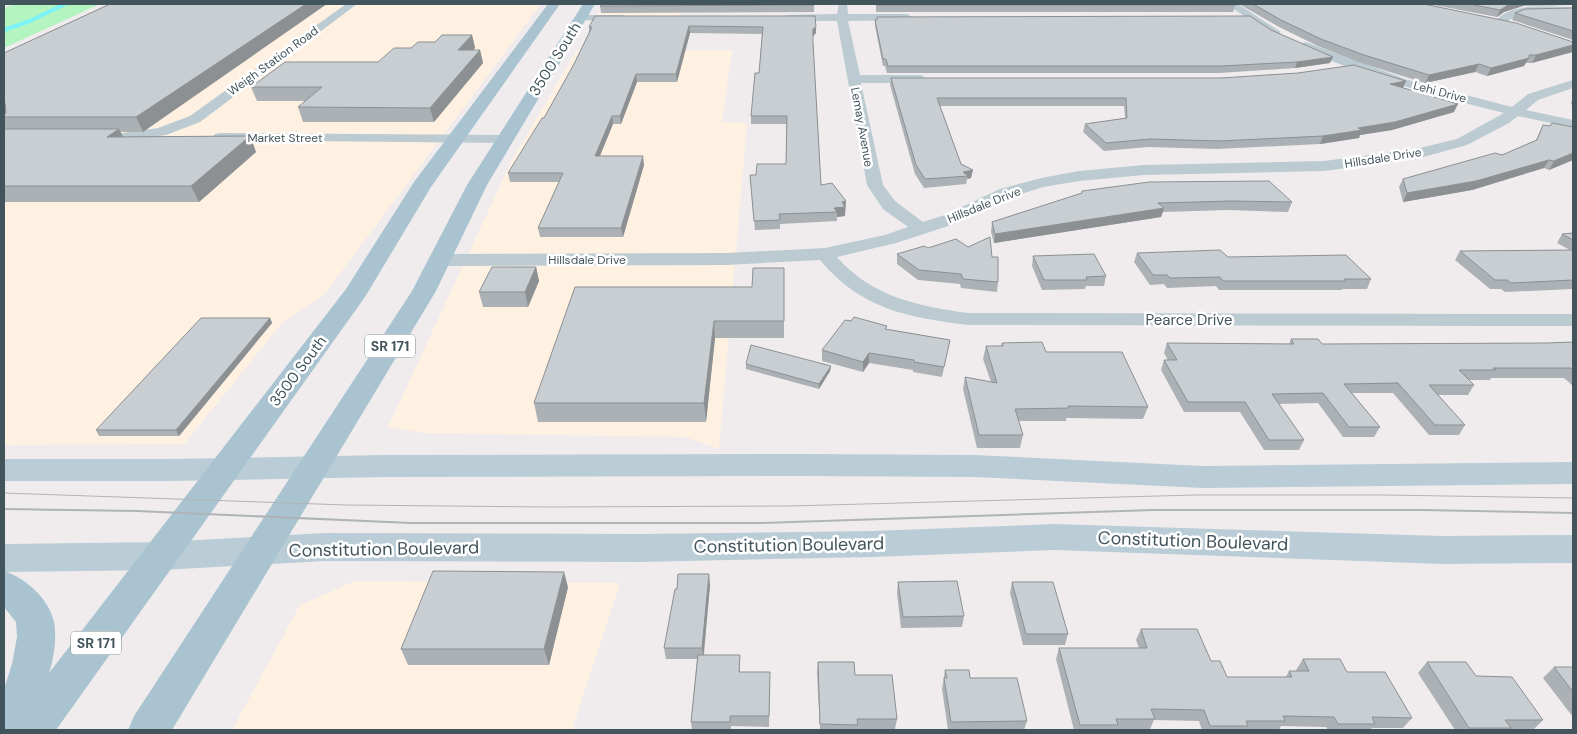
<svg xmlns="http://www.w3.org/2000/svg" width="1577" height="734" font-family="'DM Sans',sans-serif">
  <rect width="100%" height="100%" fill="#f0eced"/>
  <path fill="#fef1e2" d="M127,4H541L324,295L283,322L184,444L4,445V62Z
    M604,4H684L679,20H594Z
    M577,50H732L722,122L747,123L719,449L686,437L423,433L388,427L512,160Z
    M355,581L620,583L572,730H232L300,605Z"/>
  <path fill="#b4f4c1" d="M14,4H100L4,48V8Z"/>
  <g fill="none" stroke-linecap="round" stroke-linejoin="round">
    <path stroke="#7cf3f6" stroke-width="4" d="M4,30L30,21L65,4"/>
    <path fill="#bbcbd1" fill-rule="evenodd" d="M346,4H357L200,122L166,135L123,141L118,140L116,137L118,134L123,133L158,128L190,116Z
      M839,4H847L848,14H907L912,17L907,20L848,21L860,75H921L927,79L921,83H861L883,185L895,201L923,222L945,215L1000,189L1041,178L1079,171L1144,165L1324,161L1416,149L1457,139L1504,113C1435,96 1367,77 1302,49L1300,46L1302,43L1306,42L1408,80L1512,107L1528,94L1573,80V88L1538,100L1526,110L1573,120V128L1518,116L1509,123L1467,145L1416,159L1324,171L1144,175L1079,181L1043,187L1012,197L957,223L927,233L896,243L837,257C872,297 918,306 968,313L1573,314V326L968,325C907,317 862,310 820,260L727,265L440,266L433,264L431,260L433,256L440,254L727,253L825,248L885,235L908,227L883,209L867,185L837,21H786L781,18L786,15L837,14Z
      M1226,4H1238L1281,32L1279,34H1271Z
      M1573,7V13L1521,14C1512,16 1507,24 1499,26L1493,23C1511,1 1547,7 1573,7Z
      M581,15H624L629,18L624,21L577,20L576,18L577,16Z
      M220,133L506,135L511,136L513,139L511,142L506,143L215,140L213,137L215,134Z"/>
    <path fill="#bacdd6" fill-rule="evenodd" d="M805,454L974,455L1203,466L1573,462V484L1203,488L974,477L805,476L385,477L170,481H4V459H170L385,455Z
      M1054,524L1442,536L1573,535V563L1442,564L1054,550L872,557L640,562L324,561L162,570L4,572V544L162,542L324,533L640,534L872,531Z"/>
    <path fill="#a9c4d0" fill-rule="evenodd" d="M548,4H560L431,187L365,297L56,730H4V689L12,664L17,637L16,622L4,607V571C26,578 49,599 54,622C57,639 54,657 49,673L346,289L414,182Z
      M583,4H595L487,185L436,291L172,730H128L134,716L412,291L467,185Z"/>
    <path stroke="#aeb4b8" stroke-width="1" d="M4,493L346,505L547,507L790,506L1195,495H1384L1573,498
      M4,509L59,510"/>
    <path stroke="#aeb4b8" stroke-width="2" d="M4,509L137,511L411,523H761L1153,510H1423L1573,513"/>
  </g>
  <path fill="#acb1b5" d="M110,4L143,132H121L123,137L250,136L256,152L199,202H4V53Z
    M814,4V12L601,13L600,6Z
    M876,4H1424L1573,42L1532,63H1525L1524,66L1487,76L1475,72L1425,83L1361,63L1318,46L1279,27L1239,4L1235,6L1233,12H876Z
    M1429,4H1573V5L1523,6L1504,12L1497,17Z
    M1573,8V40L1512,20L1515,13Z
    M815,16L816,33L813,36V42L821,185L846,210H845V216L837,217V221L780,224V229L755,230L750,175H756L786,164V124H751V116L759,73L762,34L690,33L677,82H637L621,124H613L600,156L644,165L623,237H540L538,228L559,182H510L508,173L544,118L574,64L589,33V27Z
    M875,20L1271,30L1330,63L1295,68L1219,73H887L885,66H883L875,26Z
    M472,35L475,48L473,50H480L483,63L434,122H303L298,107L306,101H257L251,87L378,62L435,42Z
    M891,78L1403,88L1454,112L1392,130L1360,135L1359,138L1320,144L1217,149L1148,147L1104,151L1083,132L1085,124L1125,118L1124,106H940L961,164L971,178L967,179L966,184L924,188L915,174L890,85Z
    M1573,99V110L1571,102Z
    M1552,123L1573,160L1549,170L1544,168L1472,190L1403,202L1399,187L1403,179L1502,155L1536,140L1543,125L1549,126Z
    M1082,191L1292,202L1288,212L1228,210L1163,212L1161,217L994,243L991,232L992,222L1081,194Z
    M1573,233V289L1505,292L1501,289H1490L1455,260L1460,251L1570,250L1557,243L1562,234Z
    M968,247L992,257L998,282L997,292L961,288L960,284L918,280L897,264V254L928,248Z
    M1137,253L1228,257L1371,279L1367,289H1342V290H1219L1216,286L1167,288L1164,284L1150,285L1134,262Z
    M1033,256L1106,276L1104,286H1086L1085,289L1042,290L1032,266Z
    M536,267L539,281L528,307H483L479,292Z
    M784,268V338H715L706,422H538L534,403L752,287Z
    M270,318L272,323L179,436H99L96,430Z
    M851,321L887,326L886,329L950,340L942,377L913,372V370L869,363L863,372L822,361V350Z
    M1291,339L1322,344L1547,343L1573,342V386L1564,378H1491L1490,380H1469L1474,385L1468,395H1438L1465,425L1459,435H1429L1393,393H1352L1380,427L1374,437H1343L1318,403L1279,404L1304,440L1299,450H1264L1240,412H1184L1161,370L1164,360H1168L1164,353L1167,343L1289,344Z
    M1002,343L1046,352L1148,407L1143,419L1066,418V421H1019L1023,435L1020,448H977L963,389L965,377L991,382L983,359L986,346H1001Z
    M746,364L831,366L830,371L819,389L746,369Z
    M898,582L964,616L962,627L901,628L897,593Z
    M1012,582L1068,634L1065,645H1023L1010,593Z
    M710,585L704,655H740V672L770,683L769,727L731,726V730H692L691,722L697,659H666L664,648Z
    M568,587L549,665H408L401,649Z
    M1141,629L1211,661L1227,677H1286L1289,671H1297L1296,670L1303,659L1347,672L1412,718L1403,728H1372L1370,730H1328L1326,727L1281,726L1279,730H1202L1199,721L1154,720L1150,729L1074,730L1056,659L1059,648H1139L1136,640Z
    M818,662L855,675L897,719L895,729L820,730L817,673Z
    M1427,662L1476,676L1543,720L1533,730H1455L1418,673Z
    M1554,667H1573V717L1543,678Z
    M945,670L970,678L1027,721L1024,730H948L942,689Z"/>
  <path fill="#8c9093" d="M306,4H327L143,132L136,117Z
    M1511,4H1524L1523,6L1504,12L1497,17L1500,10L1508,5Z
    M689,26L690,33L677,82L676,74Z
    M816,27V33L813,36V29Z
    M472,35L475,48L461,63L458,50Z
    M1573,45V52L1532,63L1536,55Z
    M480,50L483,63L434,122L430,108Z
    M1333,57L1330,63L1295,68L1297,62Z
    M1529,58L1524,66L1487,76L1491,68Z
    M1479,64L1475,72L1425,83L1429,75Z
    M636,74L637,82L621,124L620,116Z
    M1406,81L1403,88L1390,84Z
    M1458,104L1454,112L1392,130L1360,135L1359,138L1320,144L1323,136Z
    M612,116L613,124L596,165L595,156Z
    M119,129L126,144L107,137Z
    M250,136L256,152L199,202L191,186Z
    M1573,153V160L1549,170L1554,161Z
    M643,156L644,165L623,237L621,228Z
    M1549,160L1544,168L1472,190L1403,202L1407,193Z
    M973,170L971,178L967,179L968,176L963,172Z
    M846,201L845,216L837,217V212L834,208L842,202Z
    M1164,208L1161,217L994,243L995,234Z
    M536,267L539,281L528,307L525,292Z
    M270,318L272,323L179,436L176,430Z
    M714,321L715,338L706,422L704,403Z
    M869,353V363L863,372V362Z
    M831,366L830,371L819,389V384Z
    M564,572L568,587L549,665L544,649Z
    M709,574L710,585L703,659L702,648Z"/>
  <path fill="#c8ced2" stroke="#8c9093" d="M110,4H306L136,117H4V114L6,113L5,103H4V53Z
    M602,4H814V5L600,6Z
    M877,4H1235L1236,5H877Z
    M1253,4H1424L1516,23L1573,42V45L1536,55H1529V58L1491,68L1479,64L1429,75L1364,55L1321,39L1281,20Z
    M1469,4H1511L1508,5L1500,10Z
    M1573,8V31L1515,13L1525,9Z
    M595,16H815L816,27L813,29V42L821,185L832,183L846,201L842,202L845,207L834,208L837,212L779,214L780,220L754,221L750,175H756L757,164H786L787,116H751L755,73H759L763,27L689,26L676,74H636L620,116H612L595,156H643L621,228H538L563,173H508L542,118H544L574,64L592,27H589Z
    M1250,16L1271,30L1333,57L1297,62L1221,66H888L886,59H883L875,20H877V17Z
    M442,35H472L458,50H480L430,108L298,107L322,87H251L285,62H378L394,48H411L418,42H435Z
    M1354,65L1406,81L1390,84L1458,104L1395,122L1358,128L1362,130L1323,136L1220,141L1150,139L1106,143L1085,124L1127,118L1126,98H937L961,164L973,170L963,172L968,176L925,179L916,165L891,78H1221L1298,73Z
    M1552,123L1573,127V153L1554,161L1549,160L1476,181L1407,193L1403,179L1495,153L1502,155L1537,140L1543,125L1550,126Z
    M4,129H119L107,137L250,136L191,186H4Z
    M1269,181L1292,202L1231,201L1158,203L1164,208L995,234L992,222L1082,193V191L1149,182Z
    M1573,233V240L1562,234Z
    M990,237L992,257H998V282L963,279L961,274L919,270L897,254L924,246L928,248L956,239L968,247Z
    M1220,250L1228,257L1346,255L1371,279H1344L1346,281H1223L1220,277L1170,278L1167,275H1153L1137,253Z
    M1573,250V280L1511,283L1507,280H1495L1460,251Z
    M1094,254L1106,276L1086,277L1087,280H1044L1033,256Z
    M492,267H536L525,292H479Z
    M753,268H784V321H714L704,403H534L575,287H752Z
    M854,317L887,326L885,329L950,340L944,367L914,362V360L869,353L863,362L822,350L845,320L851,321Z
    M201,318H270L176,430H96Z
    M1291,339H1318L1322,344L1547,343L1573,342V370L1571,368H1493L1496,370H1459L1474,385H1429L1465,425H1435L1398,383L1344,384L1380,427H1349L1323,393L1272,394L1304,440H1269L1245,402H1188L1164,360H1177L1167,343L1294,344Z
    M1042,342L1046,352H1122L1148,407L1068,406L1069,408L1015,409L1023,435H979L965,377L997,383L986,346H1003L1002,343Z
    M751,345L831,366L819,384L746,364Z
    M433,571L564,572L544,649H401Z
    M678,574H709L702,648H664L675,589H677Z
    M957,581L964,616L903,617L898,582Z
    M1012,582H1053L1068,634H1026Z
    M1141,629H1197L1211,661H1220L1227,677H1292L1289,671H1309L1303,659H1340L1347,672H1385L1412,718L1372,717L1375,724H1338L1334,717L1283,716L1285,721H1246L1248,726H1210L1204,710L1151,709L1155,719H1116L1118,725H1080L1059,648H1147Z
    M698,655H740L739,672H770L769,716H730V722H691Z
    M818,662H854L855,675H892L897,719H857L858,725L820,724Z
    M1427,662H1466L1476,676L1512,677L1543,720H1505L1511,728H1469Z
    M1554,667H1573V692Z
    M945,670H969L970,678H1017L1027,721L951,722L944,678H947Z"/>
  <g text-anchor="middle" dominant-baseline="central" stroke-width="5" stroke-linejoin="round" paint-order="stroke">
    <g font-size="12" fill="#43555c" stroke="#fff">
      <text transform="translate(273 61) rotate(-36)">Weigh Station Road</text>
      <text transform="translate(1440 92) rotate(15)">Lehi Drive</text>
      <text transform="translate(862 127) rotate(80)">Lemay Avenue</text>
      <text x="285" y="138">Market Street</text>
      <text transform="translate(1383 158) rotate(-9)">Hillsdale Drive</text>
      <text transform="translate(984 205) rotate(-22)">Hillsdale Drive</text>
      <text x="587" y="260">Hillsdale Drive</text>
    </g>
    <g fill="#fff" stroke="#7b888d" stroke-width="1">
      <rect x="365" y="334.5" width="50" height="23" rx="4"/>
      <rect x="71" y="631.5" width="50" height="23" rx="4"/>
    </g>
    <g font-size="14" font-weight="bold" fill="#43555c">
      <text x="390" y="346">SR 171</text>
      <text x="96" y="643">SR 171</text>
    </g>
    <g font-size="15" fill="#43555c" stroke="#fff">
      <text transform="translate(555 59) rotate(-58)">3500 South</text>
      <text x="1189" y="320">Pearce Drive</text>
      <text transform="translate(298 371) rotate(-53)">3500 South</text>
    </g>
    <g font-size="18" fill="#43555c" stroke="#fff">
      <text transform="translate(1193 541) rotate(2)">Constitution Boulevard</text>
      <text transform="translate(789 545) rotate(-1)">Constitution Boulevard</text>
      <text transform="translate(384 549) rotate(-1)">Constitution Boulevard</text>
    </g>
  </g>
  <rect width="1577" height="734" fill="none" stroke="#43555c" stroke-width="10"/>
</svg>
